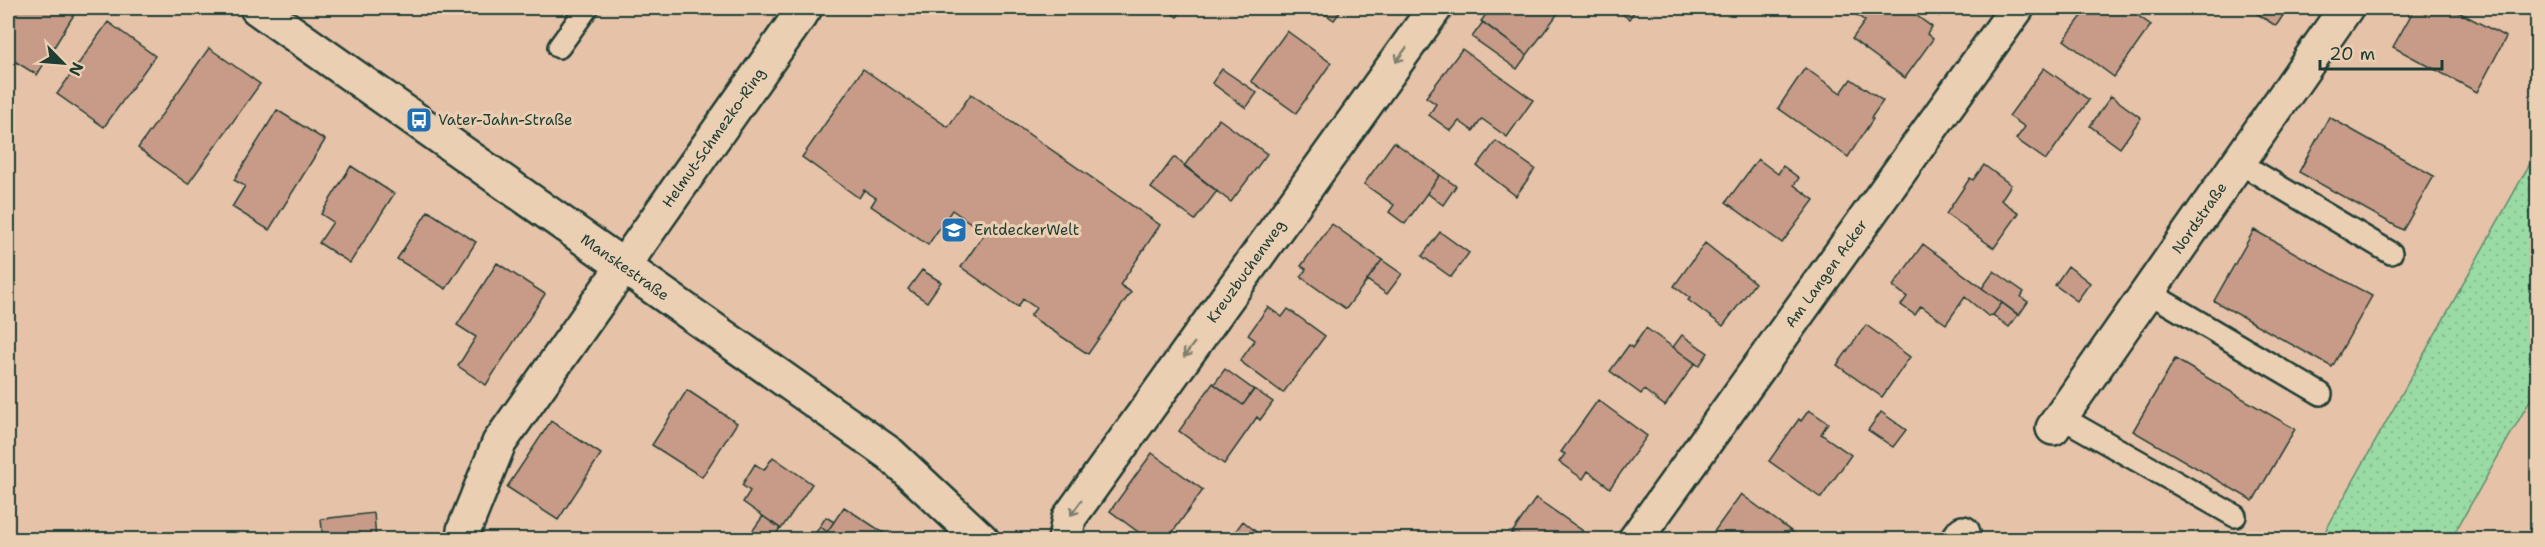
<svg xmlns="http://www.w3.org/2000/svg" width="2545" height="547" font-family="'Shantell Sans',sans-serif">
  <defs>
    <pattern id="grass-dots" width="8" height="8" patternUnits="userSpaceOnUse" patternTransform="scale(1.5)"><rect width="8" height="8" fill="#9adba5"/><path d="M2 2h.1M6 6h.1" fill="none" stroke="#84bd8f" stroke-width="1.8" stroke-linecap="round"/></pattern>
  </defs>
  <rect width="100%" height="100%" fill="#e6c2a8"/>
  <filter id="ink" filterUnits="userSpaceOnUse"><feTurbulence type="fractalNoise" baseFrequency=".0167" numOctaves="2"/><feDisplacementMap in="SourceGraphic" scale="12" xChannelSelector="R" yChannelSelector="G"/><feConvolveMatrix kernelMatrix="1 2 1 2 8 2 1 2 1" color-interpolation-filters="sRGB"/></filter>
  <g filter="url(#ink)">
    <path fill="url(#grass-dots)" stroke="#5c8c6c" stroke-width="1.5" d="M2537,151V388L2451,539H2321Z"/>
    <path fill="#c79b87" stroke="#1f3d34" stroke-width="1.5" d="M8,8H78L37,75L8,57Z
      M1164,8H1184L1177,17Z
      M1316,8H1343L1334,20Z
      M1491,8H1562L1527,55L1481,21Z
      M1614,8H1637L1629,19Z
      M1851,8H1893L1902,14L1906,8L1932,27L1927,34L1933,39L1905,78L1852,39L1865,21L1850,10Z
      M1927,8H1946L1939,16Z
      M2088,8H2127L2151,25L2114,77L2064,40Z
      M2248,8H2288L2276,26Z
      M2415,8H2451L2506,37L2477,92L2393,47Z
      M108,22L155,56L104,127L57,94Z
      M1483,22L1527,55L1517,69L1472,37Z
      M1287,31L1331,63L1296,113L1251,81Z
      M209,48L260,84L188,184L138,148Z
      M1462,49L1533,100L1507,137L1482,119L1473,131L1459,121L1451,131L1429,115L1436,104L1426,97Z
      M1805,68L1841,93L1851,79L1883,101L1871,118L1873,119L1848,157L1778,108Z
      M2044,68L2089,100L2046,160L2016,139L2025,127L2009,116Z
      M863,69L948,127L971,94L1160,225L1120,285L1131,292L1088,354L1030,316L1036,308L1023,299L1018,307L961,267L985,233L952,210L928,245L871,206L876,198L864,190L859,198L802,157Z
      M1222,69L1257,93L1246,108L1212,83Z
      M2111,96L2141,118L2120,148L2090,126Z
      M277,110L325,140L269,230L232,207L245,186L234,180Z
      M2329,117L2434,176L2403,230L2299,172Z
      M1219,119L1267,154L1231,202L1184,166Z
      M1496,141L1535,169L1516,196L1477,166Z
      M1394,142L1440,175L1405,224L1389,212L1394,205L1364,184Z
      M1174,157L1217,191L1195,220L1151,188Z
      M1758,159L1778,174L1783,166L1799,178L1794,185L1814,200L1782,243L1726,202Z
      M1984,165L2011,185L2001,200L2019,213L1994,248L1946,214L1970,178L1973,180Z
      M351,166L394,194L350,263L319,243L333,222L321,214Z
      M1440,175L1456,186L1443,205L1427,193Z
      M428,211L476,242L446,289L397,259Z
      M1332,224L1382,260L1346,309L1301,277L1306,269L1301,266Z
      M2254,230L2372,296L2332,367L2214,301Z
      M1440,232L1469,253L1451,277L1422,256Z
      M1705,243L1755,283L1723,326L1688,300L1690,298L1674,286Z
      M1923,244L2002,303L1993,315L1988,316L1965,297L1946,324L1921,306L1915,315L1901,305L1907,297L1893,286Z
      M1382,260L1402,274L1387,294L1367,280Z
      M497,263L545,294L486,385L458,366L476,337L457,325Z
      M2068,266L2090,283L2077,301L2055,285Z
      M922,270L941,282L927,302L908,289Z
      M1994,271L2024,292L2021,297L2028,302L2019,315L1982,288Z
      M2002,303L2018,315L2009,327L1993,315Z
      M1268,307L1282,317L1288,309L1325,336L1283,393L1240,361L1255,340L1248,335Z
      M1866,325L1910,357L1882,397L1837,365Z
      M1646,328L1695,363L1665,406L1644,390L1641,394L1610,371L1629,345L1632,348Z
      M1682,335L1708,353L1699,366L1673,347Z
      M2175,359L2295,429L2253,501L2133,431Z
      M1225,369L1254,390L1243,405L1214,384Z
      M1213,383L1243,405L1254,389L1273,402L1260,420L1257,417L1224,464L1179,431Z
      M687,390L737,423L702,477L652,445Z
      M1598,400L1647,436L1610,488L1588,471L1583,479L1559,462L1565,454L1561,452Z
      M1809,410L1828,423L1821,434L1851,455L1821,498L1769,461L1799,419L1801,421Z
      M1881,412L1906,430L1893,447L1868,430Z
      M551,421L601,454L558,520L507,487Z
      M1152,453L1203,490L1167,540H1149L1110,511Z
      M773,457L812,484L781,529L743,502L750,491L742,485L755,464L764,470Z
      M1741,494L1799,537L1797,540H1708Z
      M1536,498L1583,531L1577,540H1507Z
      M844,507L887,535L884,540H811L820,526L827,532Z
      M374,513L376,540H323L321,519Z
      M763,516L780,528L772,540H746Z
      M826,517L834,522L827,532L820,526Z
      M1243,521L1266,540H1229Z"/>
    <g fill="none" stroke-linecap="round" stroke-linejoin="round">
      <g stroke="#1f3d34" stroke-width="26">
        <path id="lane" d="M559,47L587,8
          M2238,162L2391,253
          M2148,292L2321,394
          M2061,417L2235,516"/>
      </g>
      <g stroke="#1f3d34" stroke-width="38">
        <g id="street">
          <path id="s1" d="M257,8L890,454L982,540"/>
          <path id="s2" d="M2053,428L2346,8"/>
          <path id="s3" d="M465,540L464,530L499,443L805,8"/>
          <path id="s4" d="M1065,540L1069,518L1435,8"/>
          <path id="s5" d="M1635,540L2017,8"/>
          <path d="M1958,540L1963,533"/>
        </g>
      </g>
      <use href="#lane" stroke="#ebcfb2" stroke-width="21"/>
      <use href="#street" stroke="#ebcfb2" stroke-width="33"/>
    </g>
    <defs><path id="oneway-shaft" d="M-6 0H5M1.5-3L5.5 0L1.5 3" fill="none" stroke-width="1.6" stroke-linecap="round" stroke-linejoin="round" transform="scale(1.5)"/></defs>
    <g stroke="#7b7f6d">
      <use href="#oneway-shaft" transform="translate(1401 55) rotate(126)"/>
      <use href="#oneway-shaft" transform="translate(1189 350) rotate(126)"/>
      <use href="#oneway-shaft" transform="translate(1076 508) rotate(126)"/>
    </g>
  </g>
  <defs>
    <g id="bus-square" transform="scale(1.35)"><rect x="-9" y="-9" width="18" height="18" rx="4" fill="#1f6fb2" stroke="#ebcfb2"/><path d="M-5-6H5V4H4V6H2V4H-2V6H-4V4H-5ZM-3.5-4V0h7V-4ZM-3.5 1.2v1.5H-2V1.2ZM2 1.2v1.5H3.5V1.2Z" fill="#fff"/></g>
    <g id="school-square" transform="scale(1.35)"><rect x="-9" y="-9" width="18" height="18" rx="4" fill="#1f6fb2" stroke="#ebcfb2"/><path d="M0-5L7-2L0 1L-7-2ZM-4 1L0 2.5L4 1V4Q0 6-4 4Z" fill="#fff"/></g>
  </defs>
  <g fill-rule="evenodd">
    <use href="#bus-square" x="419" y="120"/>
    <use href="#school-square" x="954" y="230"/>
  </g>
  <g text-anchor="middle" dominant-baseline="central" stroke-width="6" stroke-linejoin="round" paint-order="stroke">
    <g font-size="15" fill="#1f3d34" stroke="#ebcfb2" text-anchor="start">
      <text x="438" y="120">Vater-Jahn-Straße</text>
      <text x="974" y="230">EntdeckerWelt</text>
    </g>
    <g font-size="15" fill="#1f3d34" stroke="#ebcfb2">
      <text stroke="none"><textPath href="#s3" startOffset="477">Helmut-Schmezko-Ring</textPath></text>
      <text stroke="none"><textPath href="#s2" startOffset="256">Nordstraße</textPath></text>
      <text stroke="none"><textPath href="#s1" startOffset="450">Manskestraße</textPath></text>
      <text stroke="none"><textPath href="#s4" startOffset="326">Kreuzbuchenweg</textPath></text>
      <text stroke="none"><textPath href="#s5" startOffset="328">Am Langen Acker</textPath></text>
    </g>
  </g>
  <rect width="2545" height="547" fill="none" stroke="#ebcfb2" stroke-width="30"/>
  <rect x="15" y="15" width="2515" height="517" fill="none" stroke="#1f3d34" stroke-width="2" filter="url(#ink)"/>
  <g transform="translate(63 63) rotate(115)" stroke="#ebcfb2" stroke-width="4.5" paint-order="stroke">
  <path d="M0-4.5L10 22L0 15L-10 22Z" fill="#1f3d34"/>
  <text y="-9" font-size="16" font-weight="bold" text-anchor="middle" fill="#1f3d34">N</text>
  </g>
  <path d="M2320 60v9h122v-9" fill="none" stroke="#1f3d34" stroke-width="3"/>
  <text x="2329" y="60" font-size="18" fill="#1f3d34" stroke="#ebcfb2" stroke-width="4.5" paint-order="stroke">20 m</text>
</svg>
